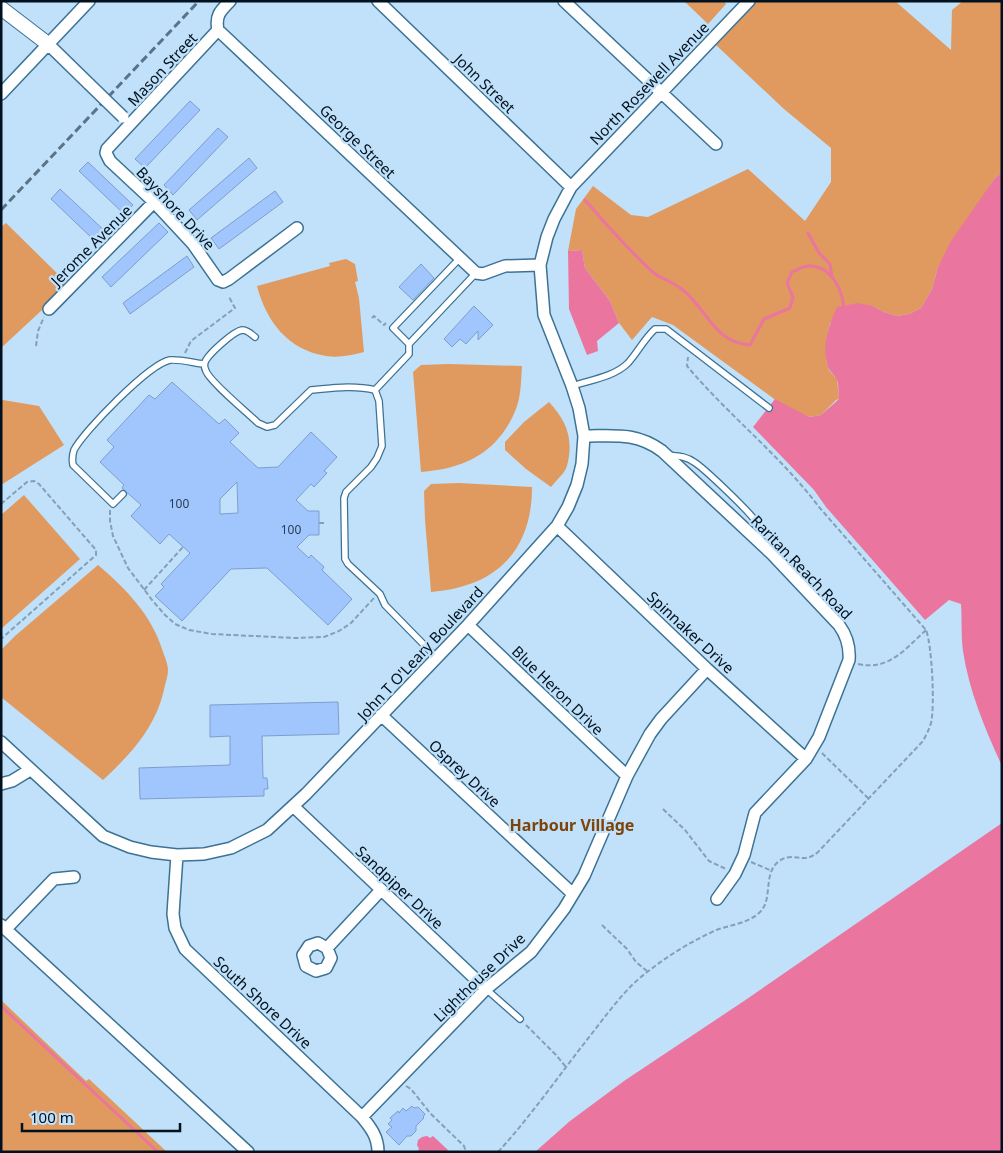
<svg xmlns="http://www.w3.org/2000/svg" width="1003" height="1153" font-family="'Noto Sans',sans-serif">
  <rect width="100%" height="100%" fill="#c0e1f9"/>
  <path fill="#e0995f" d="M684,1H724L726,4L708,24Z
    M757,1H895L951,50L952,10L963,1H1002V172L995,178L938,267L932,289L921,308L909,314L897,316L884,312L873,306L830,323L826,341V360L829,370L837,379L839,399L836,400L821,415L808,417L781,404L673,325L652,317L632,340L619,323L610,301L585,268L582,250L568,251L576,209L593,186L631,215L648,217L748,169L805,221L831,182V148L784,109L716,45Z
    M6,223L69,285L1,348V227Z
    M346,259L355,264L358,281L355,282L359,298L364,352C352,355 339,358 326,356C288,350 266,321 257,286L330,266L329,263Z
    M449,364L522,366C521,381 521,396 516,409C499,452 465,469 421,472L413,372L421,365Z
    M1,398L3,400L39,406L64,445L1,485Z
    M549,402C564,418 572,434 569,456C568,462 567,468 564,472C560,477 555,482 551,487L526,469L505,450V442L524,422Z
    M459,483L532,487C532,552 495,587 431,592L425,520L424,491L431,484Z
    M24,495L80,559L1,629V515Z
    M98,565C126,589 152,615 163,652C165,657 168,665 168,670C168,675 166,681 165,685C157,726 133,752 103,780L1,697V650L15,636Z
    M1,1000L86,1081L89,1079L167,1152H1Z"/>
  <path fill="#ea769f" d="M1002,172V766C985,729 969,691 963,651C961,636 962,620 961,604L949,600L925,620L826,507L814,490L753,427L775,399L809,417L821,415L839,399C838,393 839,385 837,380C835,375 830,372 828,367C821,346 829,325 837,307L858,303L873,306L884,312L897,316L909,314L921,308L932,289L938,267L951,241L995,178Z
    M582,250L585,268L610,301L619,323L597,341L598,351L587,355L569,309L568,251Z
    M1002,823V1152H535L570,1121L624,1081L744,1001Z
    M427,1136L430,1138L433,1136L448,1150L446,1152H417L419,1149L417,1145L418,1140L422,1137Z"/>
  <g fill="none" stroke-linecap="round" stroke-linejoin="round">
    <path stroke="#ea769f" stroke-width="3" d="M585,200C607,225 629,251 654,273C663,280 676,283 684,291C709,312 714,342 750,345L764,319L790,308L793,297L787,283L792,272C797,270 803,266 808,266C831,265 842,289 844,308
      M808,233L819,253L830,264L832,277
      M1,1006L158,1152"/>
  </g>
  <path fill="#a1c5fd" stroke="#7e9dce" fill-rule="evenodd" d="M190,101L200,110L145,168L135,159Z
    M218,128L228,137L173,195L164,185Z
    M249,158L257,168L197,220L189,210Z
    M88,162L133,205L124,214L79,171Z
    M60,189L107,233L97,243L51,199Z
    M275,191L283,202L219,249L211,238Z
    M159,223L168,232L111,287L102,277Z
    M187,256L194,267L130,314L123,303Z
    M421,264L434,278L413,300L399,287Z
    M474,306L493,325L478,340V331L466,344L460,339L452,347L444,339Z
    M172,382L219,424L225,419L239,433L230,442L258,468L278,467L311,432L337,457L324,471L327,473L314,487L311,484L296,500L308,511H319V535H309L297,547L309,558L311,555L324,567L322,570L352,599L328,625L267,568L231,569L182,621L155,596L164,587L161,584L190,553L169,534L160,544L131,516L141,505L122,488L124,485L100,462L114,447L107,440L149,395L155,399ZM237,482L238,513L220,514V499Z
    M338,702L339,734L262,736L263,778H267L268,789H264V796L140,799L139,768L230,765V736L210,737V705Z
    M412,1106L414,1108L418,1107L425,1114L423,1117L424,1118L416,1126V1131L411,1136H407L399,1145L386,1132L392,1127L388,1124L392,1120L390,1118L398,1111L399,1113L403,1108L406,1111Z"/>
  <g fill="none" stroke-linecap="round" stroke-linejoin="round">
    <g stroke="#3b7295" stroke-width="8">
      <path id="service" d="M255,337C251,334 248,330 242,330C234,331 211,352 206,360C204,363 204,367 206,371C210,382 248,413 258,423L267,427L275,425L311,390C333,388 354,385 375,390
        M409,344L393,328L460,258
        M572,386C590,380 614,377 628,363C638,352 644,339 655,329H666L769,408
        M375,390L379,401L382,446L377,458L371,467L346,492L344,498L345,559L348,564L380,594L385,605L436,657
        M375,390L409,354V344L476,273
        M668,455C677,456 686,456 694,462C704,468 751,513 756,522C759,528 760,534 760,541
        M123,494L113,504L73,465C72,460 72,456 74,450C84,431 149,364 170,360C180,359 194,363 204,364
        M486,989L520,1019"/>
    </g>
    <g stroke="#3b7295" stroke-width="14">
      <path id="minor" d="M230,1C220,11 215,16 218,30L107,149L106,153L110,161L154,202L193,244L218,280L223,282L229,279L297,228
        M378,1L571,187
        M564,1L716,144
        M218,30L476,273L483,274L505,266L540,265
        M48,44L89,84
        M1,94L89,1
        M49,309L154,202
        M584,436C614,436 636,432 662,451L772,554L839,625C847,636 850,647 849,660L819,737L806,759L755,813L744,855L735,874L717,899
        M557,526L707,669L806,759
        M468,625L627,776
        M381,715L573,894
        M1,742L103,836L130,847L151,852L177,855L204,854L231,848L267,830L306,794L468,625L557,526L568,507L577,485L582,464L584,436L579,408L572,386L544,315L540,265L547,237L554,219L571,187L749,1
        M1,784L12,781L30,770
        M293,806L486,989
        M177,855L173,914L175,928L185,949L362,1117C371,1128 378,1137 378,1152
        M1,925L248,1152
        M6,929L54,879L74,877
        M327,948L331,958L326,968L316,971L306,966L303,955L309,946L318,943L327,948L381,890
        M362,1117L486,989L531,952L564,909L584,876L627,776L650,734L661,719L707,669"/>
    </g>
    <g stroke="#3b7295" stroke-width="16">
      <path id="tertiary" d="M1,8L48,44"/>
    </g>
    <path stroke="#84a0b5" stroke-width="2" stroke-dasharray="5 2.5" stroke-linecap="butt" d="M372,318L374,316L384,325L386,323
      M36,346L38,331L44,317
      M185,353L191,341L235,308L229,297
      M1,504L27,482L34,481L39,484L96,550V555L1,639
      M110,510V521L113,536L128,568L152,600L165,615L175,624L189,630L212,634L295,638L324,637L339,631L351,623L374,598
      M319,523H325
      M144,590L183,547
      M858,664C889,671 905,649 926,630
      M822,753L869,799
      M663,809L685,830L709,861L726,869
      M751,862L772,871
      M602,925L627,949L636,962L648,972
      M526,1025L556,1055L566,1067
      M406,1086L411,1089L430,1113L464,1146L466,1152
      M498,1152C531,1116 560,1074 590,1036C604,1018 618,999 634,983C658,962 684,945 714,931C728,925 747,924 759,913C774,900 762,874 779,861C793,851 804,865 818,852L923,741C926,735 929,730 931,723C935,707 932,645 926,630L819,507C780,455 729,416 687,366L688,357"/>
    <use href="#service" stroke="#fff" stroke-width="5.5"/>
    <use href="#minor" stroke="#fff" stroke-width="11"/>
    <use href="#tertiary" stroke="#fff" stroke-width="14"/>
    <path stroke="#5a7386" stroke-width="3" stroke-dasharray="8 4" stroke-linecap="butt" d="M1,210L199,1"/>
    <g stroke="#3b7295" stroke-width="14" stroke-linecap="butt">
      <path id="minor-bridge" d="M89,84L123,117"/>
    </g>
    <use href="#minor-bridge" stroke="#fff" stroke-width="11"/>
  </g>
  <g text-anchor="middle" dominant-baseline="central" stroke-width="4.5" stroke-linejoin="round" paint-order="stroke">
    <g font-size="12" fill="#283e56">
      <text x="179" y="503">100</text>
      <text x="291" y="529">100</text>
    </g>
    <g font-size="15" fill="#00111f" stroke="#c0e1f9">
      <text transform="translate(162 69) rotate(-47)">Mason Street</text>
      <text transform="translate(485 83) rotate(44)">John Street</text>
      <text transform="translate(649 83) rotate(-46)">North Rosewell Avenue</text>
      <text transform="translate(358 141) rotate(44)">George Street</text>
      <text transform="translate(176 208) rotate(47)">Bayshore Drive</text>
      <text transform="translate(91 245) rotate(-45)">Jerome Avenue</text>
      <text transform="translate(802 567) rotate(46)">Raritan Reach Road</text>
      <text transform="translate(691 632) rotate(43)">Spinnaker Drive</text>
      <text transform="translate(420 653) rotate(-47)">John T O'Leary Boulevard</text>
      <text transform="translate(558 690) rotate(44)">Blue Heron Drive</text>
      <text transform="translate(465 773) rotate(43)">Osprey Drive</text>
      <text transform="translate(400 887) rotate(43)">Sandpiper Drive</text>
      <text transform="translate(479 977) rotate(-44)">Lighthouse Drive</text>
      <text transform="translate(263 1002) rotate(43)">South Shore Drive</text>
    </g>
    <g font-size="16" font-weight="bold" fill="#7c440a" stroke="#c0e1f9">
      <text x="572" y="825">Harbour Village</text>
    </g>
  </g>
  <rect width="1003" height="1153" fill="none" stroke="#00111f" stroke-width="5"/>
  <path d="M22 1123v8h158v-8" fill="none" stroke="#00111f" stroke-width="2.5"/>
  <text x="30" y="1123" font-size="15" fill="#00111f" stroke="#c0e1f9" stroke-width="4" paint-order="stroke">100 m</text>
</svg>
